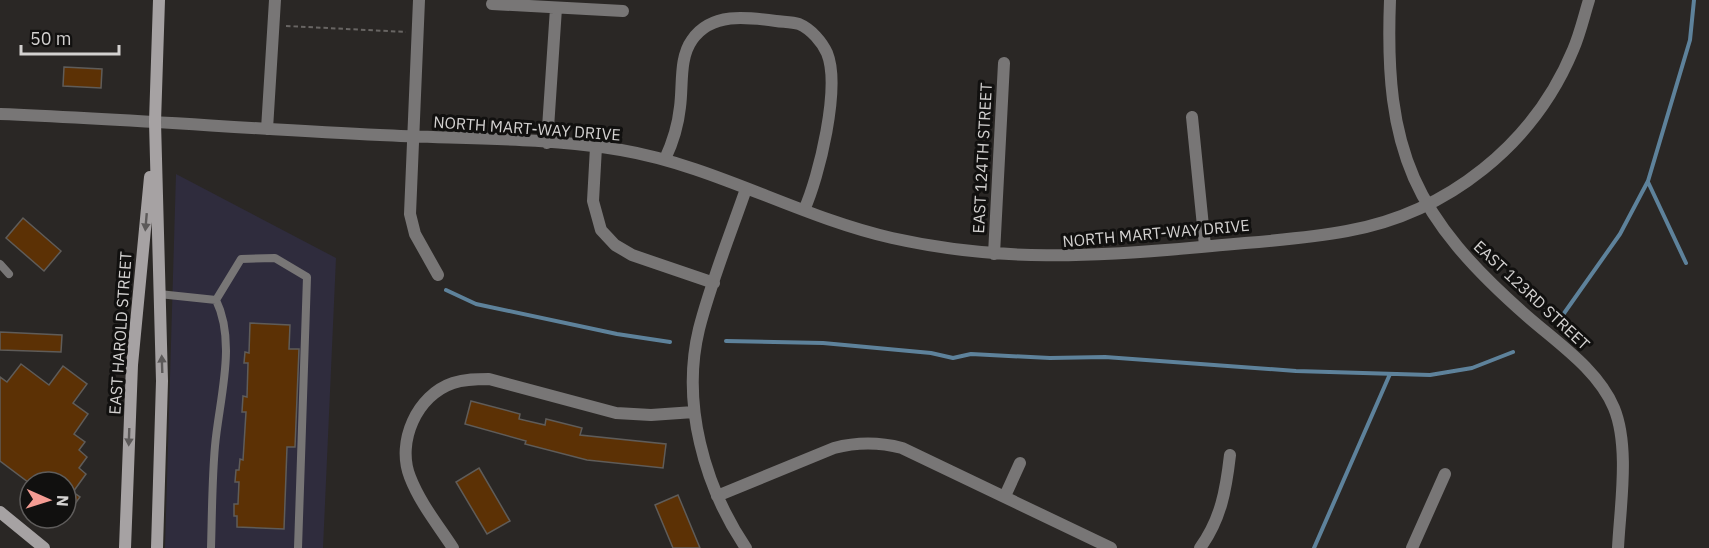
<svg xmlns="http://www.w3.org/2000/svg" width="1709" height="548" font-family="'IBM Plex Sans',sans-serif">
  <rect width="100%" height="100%" fill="#2a2725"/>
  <path fill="#2f2c3d" d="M176,174L336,258L323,548H165Z"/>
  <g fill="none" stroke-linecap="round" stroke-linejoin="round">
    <path stroke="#5e829b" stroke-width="4" d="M1648,182L1686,263
      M446,290L476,304L617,334L670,342
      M1560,319L1620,234L1648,181L1690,40L1694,0
      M726,341L823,343L931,353L953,358L971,354L1050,358L1105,357L1296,371L1430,375L1472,368L1513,352
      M1314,548L1390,374"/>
  </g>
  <path fill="#5c3105" stroke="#5f5c59" stroke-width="1.5" d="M64,67L102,69L101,88L63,86Z
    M23,218L61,251L44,271L6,238Z
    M250,323L290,325L289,349H299L295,447H287L284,529L237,527V516H234V504H238L239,482H235L236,470H239L240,459L243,460L246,412H242L243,396L247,397L248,363H244L245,352L249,353Z
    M0,332L62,335L61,352L0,350Z
    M21,364L49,385L63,366L87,384L73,403L88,414L74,434L85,442L79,450L87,457L79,468L86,474L73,492L80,497L66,516V482H28L0,461V377L7,382Z
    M471,401L520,414L519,419L545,425L546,419L582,428L580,435L666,444L663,468L587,460L525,444L526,441L465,424Z
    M479,468L510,521L487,534L456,482Z
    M678,495L700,548H673L655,505Z"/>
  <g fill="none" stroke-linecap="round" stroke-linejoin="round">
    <path stroke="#686563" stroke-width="2" stroke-dasharray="4.5 3" stroke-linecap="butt" d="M286,26L406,32"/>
    <path stroke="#787676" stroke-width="8" d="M0,264L9,274
      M159,294L216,300L241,259L275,258L307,277L298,548
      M211,548C212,514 212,480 215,446C219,400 237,343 216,300"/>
    <path stroke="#787676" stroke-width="12" d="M419,0L410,214L415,234L438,275
      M1390,0C1384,152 1414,217 1528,317C1559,344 1598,370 1614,408C1630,447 1620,507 1618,548
      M492,4L623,11
      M0,114C127,119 253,129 380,135C460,139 542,137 621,150C715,166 799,217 892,238C999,262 1094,257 1201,247C1250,242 1300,240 1347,231C1448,213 1534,144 1573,50C1580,34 1584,16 1589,0
      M1192,117L1205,246
      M267,129L275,0
      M547,143L556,8
      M596,147L593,201L601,230L615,245L632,255L714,283
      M665,159C673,142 678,126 680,107C683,85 679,58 692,40C711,12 747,17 776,21C783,22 792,22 799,24C811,29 822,42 827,53C841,87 819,177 804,210
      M994,254L1004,63
      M717,496L834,448C857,442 879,442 902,448L1111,548
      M1005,496L1020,463
      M453,548C438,525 420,503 410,477C396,442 417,395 453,383C465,379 477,379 489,379L616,413L651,415L694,412
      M746,548C704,486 681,403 699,329C711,282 730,235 746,189
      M1200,548C1221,519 1226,490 1230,455
      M1412,548L1445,474"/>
    <path stroke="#a6a2a3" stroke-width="12" d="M0,512L44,548
      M125,548L132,365L150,177
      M157,548L162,381L155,122L159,0"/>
  </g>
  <defs><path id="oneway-solid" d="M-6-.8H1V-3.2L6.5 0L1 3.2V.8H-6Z" transform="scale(1.5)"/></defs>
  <g fill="#5c5959">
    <use href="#oneway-solid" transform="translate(146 222) rotate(95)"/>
    <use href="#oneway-solid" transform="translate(162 364) rotate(-92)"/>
    <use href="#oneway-solid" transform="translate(129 437) rotate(92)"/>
  </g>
  <g text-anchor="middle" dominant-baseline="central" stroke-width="6" stroke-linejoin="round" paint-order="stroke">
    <g font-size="16" fill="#d3d1d0" stroke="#11100f">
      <text transform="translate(527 128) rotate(4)">NORTH MART-WAY DRIVE</text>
      <text transform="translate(982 158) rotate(-87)">EAST 124TH STREET</text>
      <text transform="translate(1156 233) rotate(-5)">NORTH MART-WAY DRIVE</text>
      <text transform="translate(1532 295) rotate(43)">EAST 123RD STREET</text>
      <text transform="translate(120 333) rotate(-86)">EAST HAROLD STREET</text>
    </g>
  </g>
  <g transform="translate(48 500) rotate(93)"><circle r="28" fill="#11100f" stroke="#5f5d5c" stroke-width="1.5"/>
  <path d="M0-4.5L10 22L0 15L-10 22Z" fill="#f59c93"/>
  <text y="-9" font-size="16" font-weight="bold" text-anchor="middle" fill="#d3d1d0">N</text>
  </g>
  <path d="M21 45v9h98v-9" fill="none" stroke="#d3d1d0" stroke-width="3"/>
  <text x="30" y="45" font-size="18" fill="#d3d1d0" stroke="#11100f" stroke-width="4.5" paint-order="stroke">50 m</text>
</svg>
